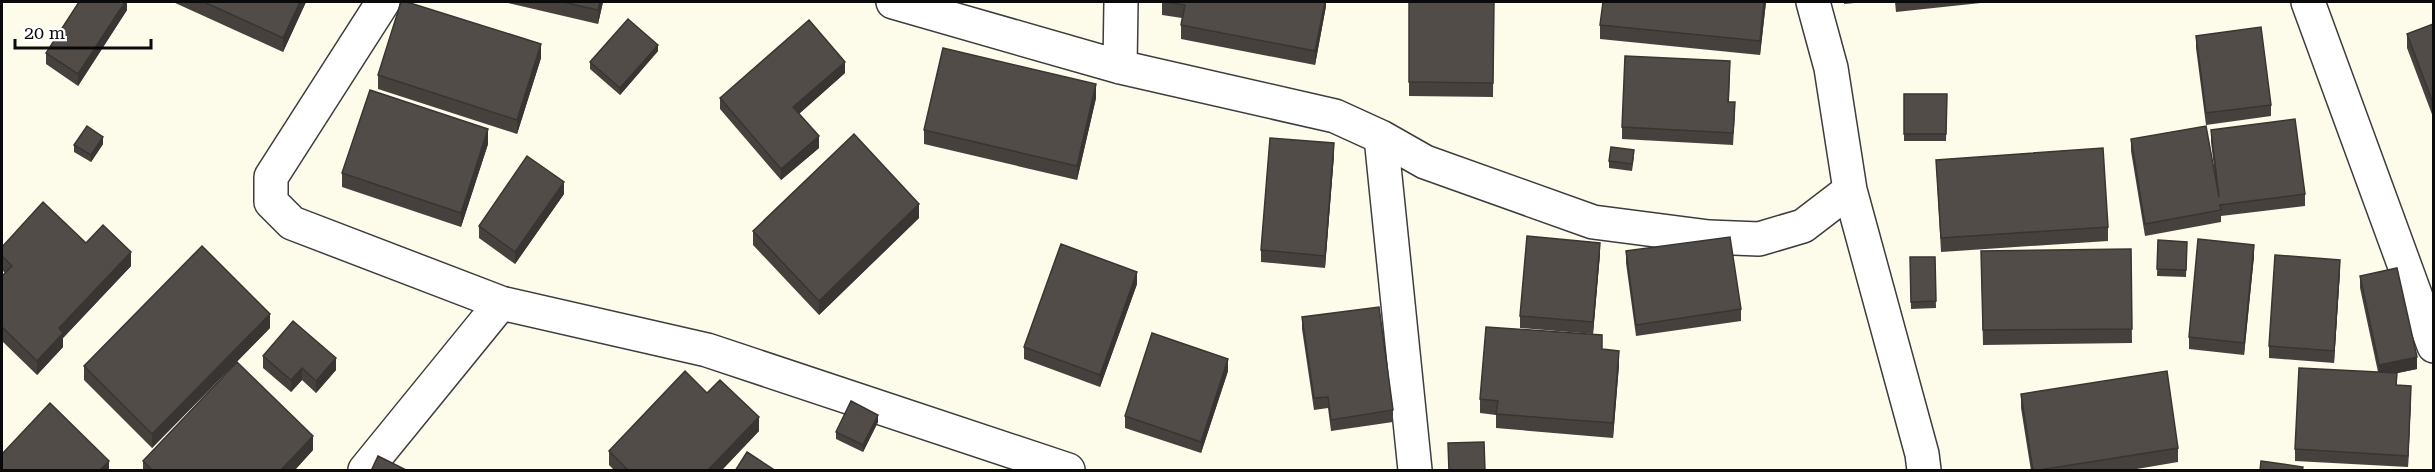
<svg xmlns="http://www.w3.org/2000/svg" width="2435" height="472" font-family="'Roboto Serif',serif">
  <rect width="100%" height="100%" fill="#fdfbea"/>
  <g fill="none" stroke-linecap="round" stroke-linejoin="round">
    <g stroke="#3d3d3d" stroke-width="36">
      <path id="street" d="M383,2L271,177V202L292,223L501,303L707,350L1068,470
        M893,2L1120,67L1335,116L1381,137L1425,162L1593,222L1709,237L1759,239L1803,226L1850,190
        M1813,2L1831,68L1850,190L1922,454L1924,470
        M2308,2L2434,346
        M1120,67L1121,2
        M1381,137L1415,470
        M365,470L501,303"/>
    </g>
    <use href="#street" stroke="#fff" stroke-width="33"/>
  </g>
  <path fill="#47413e" d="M127,2V10L78,86L46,64V53Z
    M173,2H306L283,52Z
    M504,2H603L598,24Z
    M1162,2H1326V6L1315,65L1181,39V25L1182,18L1162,15Z
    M1409,2H1494L1493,97L1409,96Z
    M1766,2L1760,55L1600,39V25Z
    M1844,2H1865L1844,4Z
    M1895,2H1990L1896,12Z
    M2433,24V117L2407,48V34Z
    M2196,36L2271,105V116L2206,125L2196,48Z
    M658,51L620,95L590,69V62Z
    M541,58L517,134L378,89V75Z
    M845,73L799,114L819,148L781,180L720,109V98Z
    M1730,73L1729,102L1735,114L1733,145L1622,139V127Z
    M1904,94H1947L1946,141H1904Z
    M1096,98L1077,180L924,144V130Z
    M2211,130L2305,194V206L2221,216V222L2145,236L2131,151V139L2215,176L2211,142Z
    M103,144L91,162L74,152V145Z
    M488,144L461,227L342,187V173Z
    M1334,155L1325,268L1261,262V250Z
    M1634,157L1632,171L1609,168V161Z
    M1936,160L2108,227V241L1941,252Z
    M564,194L515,264L479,238V226Z
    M919,218L819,315L753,245V231Z
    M2158,240L2187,242L2186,277L2157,276Z
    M86,243L131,266L63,338V347L37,375L2,341V276L5,273L2,270V247Z
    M2131,249L2132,343L1983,345L1981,251Z
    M1626,251L1741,309V321L1636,336L1626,263Z
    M1600,254L1593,334L1520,328V316Z
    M2254,256L2244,355L2189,349V337Z
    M1910,257H1935L1936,308L1911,309Z
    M2340,271L2334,363L2269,358V346Z
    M2360,276L2417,369L2397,373V385L2411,398L2408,467L2295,461V449L2378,372L2360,288Z
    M1137,284L1100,387L1024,359V347Z
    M1302,317L1393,410V422L1331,431L1328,408L1314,410L1302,329Z
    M270,328L152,448L84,380V366Z
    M1602,349L1619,365L1613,438L1496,428V415L1480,413V399Z
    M263,356L336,370L316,393L302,380L291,392L263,368Z
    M1228,371L1201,453L1125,428V416Z
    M707,393L759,431L721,471H615L609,465V451Z
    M2021,394L2178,448V462L2125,471H2031L2021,408Z
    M878,422L863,452L836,439V432Z
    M313,450L294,471H143V461Z"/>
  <path fill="#393532" d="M125,2H127V10L78,86V74Z
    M300,2H306L283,52V38Z
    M600,2H603L598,24V10Z
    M1325,2H1326V6L1315,65V51Z
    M1764,2H1766L1760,55V41Z
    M541,44V58L517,134V120Z
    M658,45V51L620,95V88Z
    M845,62V73L793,119V107Z
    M1096,84V98L1077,180V166Z
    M488,129V144L461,227V213Z
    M819,136V148L781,180V169Z
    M103,137V144L91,162V155Z
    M1334,143V155L1325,268V256Z
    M564,182V194L515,264V252Z
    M919,204V218L819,315V301Z
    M1600,243V254L1593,334V322Z
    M2254,245V256L2244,355V343Z
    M131,252V266L63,338V347L37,375V361L59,328Z
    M2340,260V271L2334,363V351Z
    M1137,272V284L1100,387V375Z
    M270,314V328L152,448V434Z
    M1619,351V365L1613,438V423Z
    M2417,357V369L2379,377V365Z
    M336,358V370L316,393V381Z
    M1228,359V371L1201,453V442Z
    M302,368V380L291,392V380Z
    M2411,386V398L2408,467V456Z
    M878,415V422L863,452V445Z
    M759,417V431L721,471H707Z
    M313,436V450L294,471H280Z
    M109,461V471H99Z"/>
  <path fill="#524c48" stroke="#393532" stroke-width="1.5" d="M79,2H125L78,74L46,53Z
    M204,2H300L283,38Z
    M401,2H407L541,44L517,120L378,75Z
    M563,2H600L598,10Z
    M1166,2H1325L1315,51L1181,25L1185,5Z
    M1409,2H1494L1493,83L1409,82Z
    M1603,2H1764L1760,41L1600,25Z
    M628,19L658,45L620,88L590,62Z
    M809,20L845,62L793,107L819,136L781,169L720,98Z
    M2433,24V103L2407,34Z
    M2261,27L2271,105L2206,113L2196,36Z
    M943,48L1096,84L1077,166L924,130Z
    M1625,56L1730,61L1728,102H1735L1733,133L1622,127Z
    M370,90L488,129L461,213L342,173Z
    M1904,94H1947L1946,134H1904Z
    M2295,119L2305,194L2220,205L2221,210L2145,224L2131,139L2206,126L2219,197L2211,130Z
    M87,126L103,137L91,155L74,145Z
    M854,134L919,204L819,301L753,231Z
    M1270,138L1334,143L1325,256L1261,250Z
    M1611,147L1634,150L1632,164L1609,161Z
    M2103,148L2108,227L1941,238L1936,160Z
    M527,156L564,182L515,252L479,226Z
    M43,202L86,243L103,225L131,252L59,328L63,333L37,361L2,327V276L12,266L2,256V247Z
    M1527,236L1600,243L1593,322L1520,316Z
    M1730,237L1741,309L1636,325L1626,251Z
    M2198,239L2254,245L2244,343L2189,337Z
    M2158,240L2187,242L2186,270L2157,269Z
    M1061,244L1137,272L1100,375L1024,347Z
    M202,246L270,314L152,434L84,366Z
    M2131,249L2132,329L1983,330L1981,251Z
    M2275,255L2340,260L2334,351L2269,346Z
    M1910,257H1935L1936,301L1911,302Z
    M2397,268L2417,357L2379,365L2360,276Z
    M1379,307L1393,410L1331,420L1328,397L1314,398L1302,317Z
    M293,321L336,358L316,381L302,368L291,380L263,356Z
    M1486,327L1602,335V349L1619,351L1613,423L1496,414L1498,401L1480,399Z
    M1152,333L1228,359L1201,442L1125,416Z
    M237,362L313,436L280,471H153L143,461Z
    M2299,368L2397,373L2396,385L2411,386L2408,456L2295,449Z
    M685,371L707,393L720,380L759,417L707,471H629L609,451Z
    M2167,371L2178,448L2033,471L2021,394Z
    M851,401L878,415L863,445L836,432Z
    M50,403L109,461L99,471H2V454Z
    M1484,442L1485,471H1449L1448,443Z
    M747,452L776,471H735Z
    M378,456L408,471H371Z
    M2261,461L2303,467L2302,471H2260Z"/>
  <rect width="2435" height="472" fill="none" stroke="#0a0a0a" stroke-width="6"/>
  <path d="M15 39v9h136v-9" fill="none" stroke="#0a0a0a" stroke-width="3"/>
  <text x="24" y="39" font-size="18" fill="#0a0a0a" stroke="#ffffff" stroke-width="4.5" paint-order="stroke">20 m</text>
</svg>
